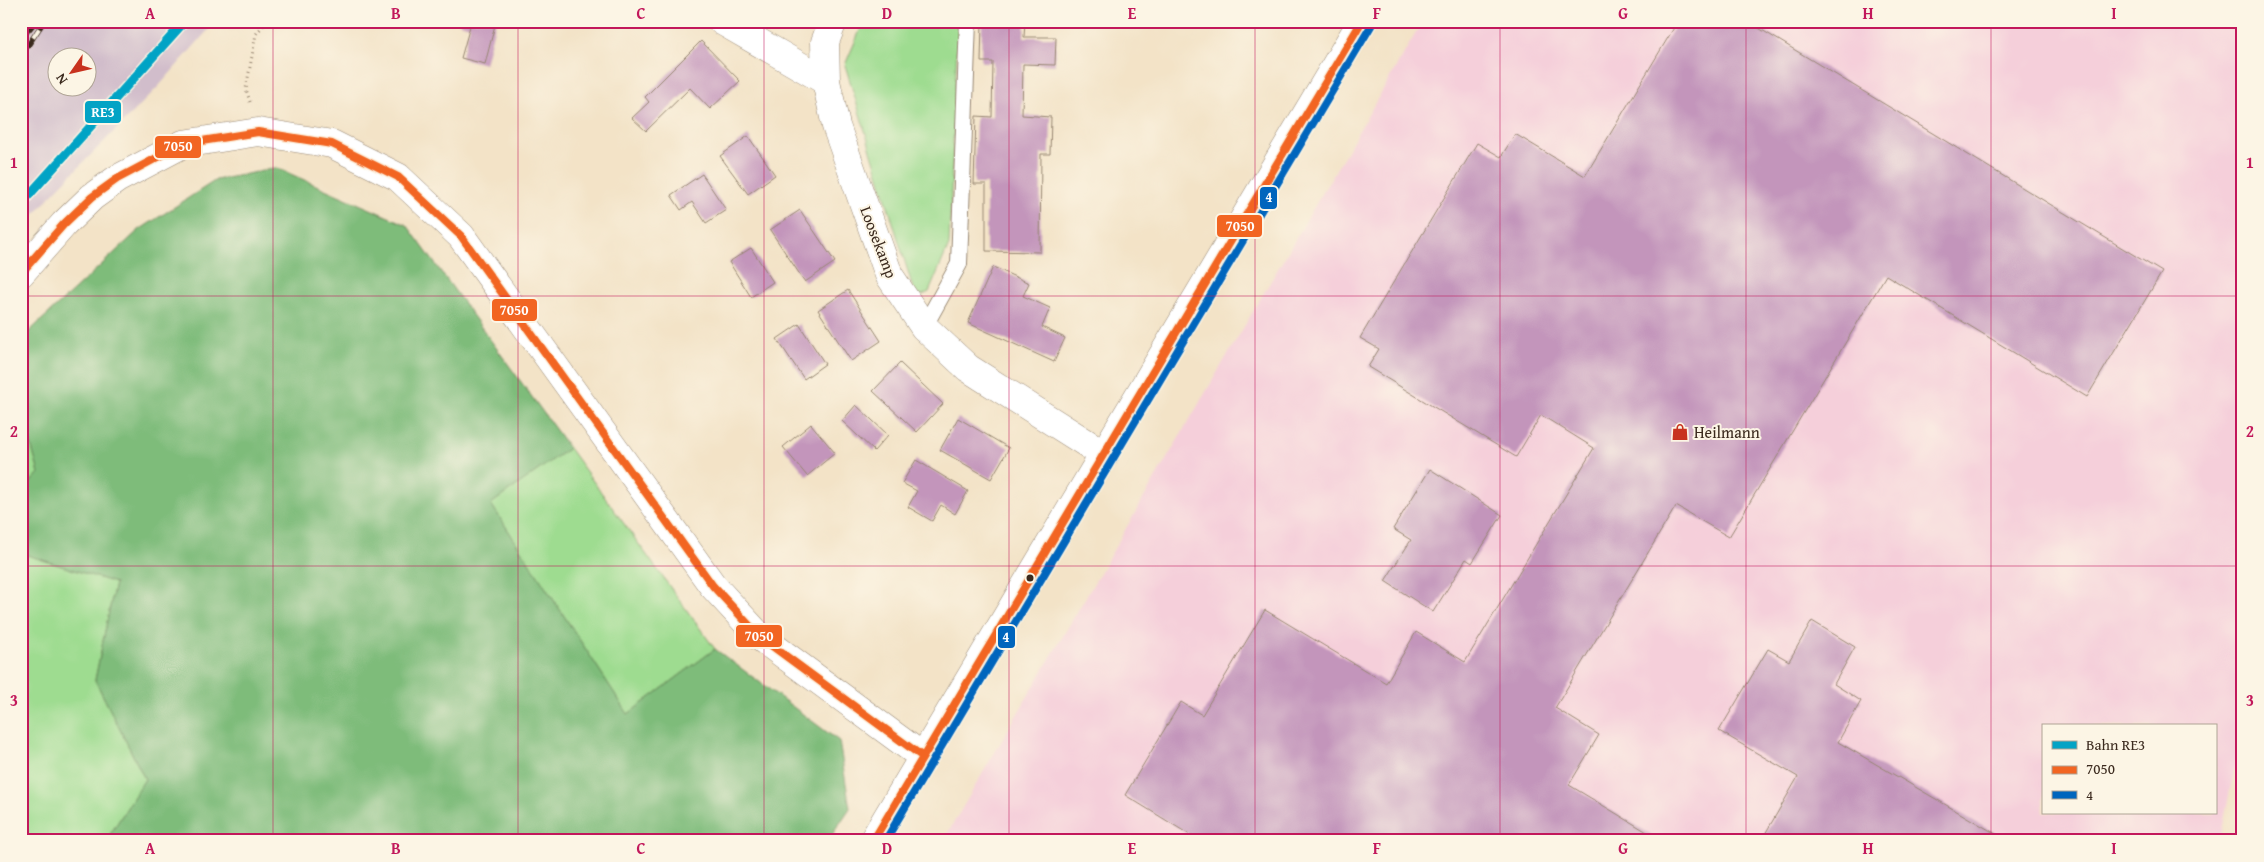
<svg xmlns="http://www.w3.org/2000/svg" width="2264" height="862" font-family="'Gentium Book Plus',serif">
  <rect width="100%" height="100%" fill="#fcf5e5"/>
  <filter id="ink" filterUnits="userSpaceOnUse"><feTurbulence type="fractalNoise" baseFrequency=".02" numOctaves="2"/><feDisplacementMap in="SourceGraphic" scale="10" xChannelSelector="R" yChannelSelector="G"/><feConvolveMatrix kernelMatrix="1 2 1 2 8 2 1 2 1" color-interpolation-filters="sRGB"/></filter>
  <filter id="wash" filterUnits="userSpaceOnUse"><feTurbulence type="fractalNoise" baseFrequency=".0096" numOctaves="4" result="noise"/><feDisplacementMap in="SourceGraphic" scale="20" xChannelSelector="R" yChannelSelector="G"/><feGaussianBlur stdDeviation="1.12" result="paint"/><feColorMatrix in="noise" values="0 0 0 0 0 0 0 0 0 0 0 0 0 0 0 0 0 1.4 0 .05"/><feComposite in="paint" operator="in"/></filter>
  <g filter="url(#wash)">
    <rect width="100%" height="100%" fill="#f3e3c7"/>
    <path fill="#f5cfda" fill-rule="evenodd" d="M1423,21H2243V725L2220,841H943ZM2043,726H2215V813H2043Z"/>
    <path fill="#d1bdcb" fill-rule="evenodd" d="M21,21H216L159,86L54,192L21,230ZM58,58H88V88H58Z"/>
    <path fill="#9edc90" stroke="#6c8357" d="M864,21H958L949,245L929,292L916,298L845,65Z
      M21,409L39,473L21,493Z
      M569,448L715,649L628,714L491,504Z
      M21,553L115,583L95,680L145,779L106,841H21Z"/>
    <path fill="#7ebc7a" stroke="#5c734c" d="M277,168L407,225L569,448L491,504L628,714L715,649L839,741L850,808L828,841H106L145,779L95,680L115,583L21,553V493L39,473L21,409V339L139,230L216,180Z"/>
    <g id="blocks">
      <path fill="#c395bb" d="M459,21H496L485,64L461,58L470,26L459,23Z
        M982,21H1025L1024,37H1056L1055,65L1023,64L1022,115L1051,117L1050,154H1041L1040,252L986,251V184H974L976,116L992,117L993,62H981Z
        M1678,21H1747L2162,272L2087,397L1886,275L1729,537L1676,506L1555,708L1599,735L1569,785L1662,841H1200L1125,795L1181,702L1202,715L1265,610L1386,683L1416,632L1465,662L1594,448L1541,415L1516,457L1368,367L1379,349L1360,338L1477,143L1501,157L1515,134L1585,176Z
        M701,41L740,81L710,109L690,88L646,131L632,118L649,102L645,97Z
        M748,136L775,175L748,194L720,156Z
        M702,174L726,210L706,223L692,202L681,210L671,195Z
        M800,210L835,262L805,282L770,230Z
        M751,248L773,282L751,297L729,262Z
        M993,267L1029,283L1023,296L1050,308L1042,327L1065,338L1054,362L968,323Z
        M848,290L881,341L851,361L818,310Z
        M799,324L825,364L804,379L777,339Z
        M900,363L943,404L917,432L873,391Z
        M856,405L888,435L874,451L842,421Z
        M958,418L1009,448L991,479L940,450Z
        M811,424L835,453L807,476L783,447Z
        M916,460L968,491L955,514L941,505L932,521L908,507L917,491L902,483Z
        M1430,469L1502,515L1472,563L1466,559L1433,612L1385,581L1411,540L1393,529Z
        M1812,621L1855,647L1834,684L1861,701L1838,742L2008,841H1761L1798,777L1719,731L1768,649L1789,661Z"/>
    </g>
  </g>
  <g filter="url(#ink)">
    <use href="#blocks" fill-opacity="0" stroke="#978672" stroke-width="1"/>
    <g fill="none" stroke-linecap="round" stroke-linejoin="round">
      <g stroke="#978672" stroke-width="18">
        <path id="service" d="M924,327L959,264L968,21"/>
      </g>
      <g stroke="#978672" stroke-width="29">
        <path id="minor" d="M722,21L826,81
          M833,21L825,42L826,81L836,126L889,275L924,327L968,368L1105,455
          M21,273L64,224L92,197L117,179L183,144L258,132L332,144L398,177L461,236L713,586L760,637L923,757
          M873,841L1362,21"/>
      </g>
      <path stroke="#978672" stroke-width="3" stroke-dasharray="1 4" stroke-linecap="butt" d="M250,102L246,89L256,34L267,21
        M21,472L27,485L21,487"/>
      <use href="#service" stroke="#fff" stroke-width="16"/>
      <use href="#minor" stroke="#fff" stroke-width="28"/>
      <g stroke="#3b2a1e" stroke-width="5.5">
        <path id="rail" d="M21,39L36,21
          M21,56L44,21"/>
      </g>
      <use href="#rail" stroke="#fcf5e5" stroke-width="4" stroke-dasharray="11" stroke-linecap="butt"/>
      <g stroke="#fcf5e5" stroke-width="11">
        <path id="bus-1" d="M21,273L64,224L92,197L117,179L183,144L258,132L332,144L398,177L461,236L713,586L760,637L923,757
          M873,841L1362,21"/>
      </g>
      <g stroke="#fcf5e5" stroke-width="11">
        <path id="bus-2" d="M885,841L1371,26"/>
      </g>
      <use href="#bus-1" stroke="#f26522" stroke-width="8"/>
      <use href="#bus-2" stroke="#0065bd" stroke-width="8"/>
      <g stroke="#fcf5e5" stroke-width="12">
        <path id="rail-1" d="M21,204L185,21"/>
      </g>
      <use href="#rail-1" stroke="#03a3c5" stroke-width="9"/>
    </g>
  </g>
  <path fill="none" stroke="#c2185b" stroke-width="1" stroke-opacity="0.55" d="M273,21V841M518,21V841M764,21V841M1009,21V841M1255,21V841M1500,21V841M1746,21V841M1991,21V841M21,296H2243M21,566H2243"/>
  <defs>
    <g id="shop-bare" transform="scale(1.35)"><path d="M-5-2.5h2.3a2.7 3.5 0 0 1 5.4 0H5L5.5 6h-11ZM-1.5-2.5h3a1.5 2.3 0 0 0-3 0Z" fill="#c8321e" stroke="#fcf5e5" stroke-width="2.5" paint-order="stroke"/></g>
  </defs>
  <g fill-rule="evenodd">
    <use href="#shop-bare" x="1680" y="432"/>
  </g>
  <circle fill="#3b2a1e" stroke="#fcf5e5" stroke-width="2" cx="1030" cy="578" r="4.5"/>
  <g text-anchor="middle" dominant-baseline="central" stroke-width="4" stroke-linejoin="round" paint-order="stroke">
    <g font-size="16" fill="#3b2a1e" stroke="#fcf5e5">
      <text transform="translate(879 242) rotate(69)">Loosekamp</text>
    </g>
    <g font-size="16" fill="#3b2a1e" stroke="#fcf5e5" text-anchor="start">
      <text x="1694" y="432">Heilmann</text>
    </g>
  </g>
  <g stroke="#fcf5e5" stroke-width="2">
    <rect x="84" y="100" width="38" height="24" rx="5" fill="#03a3c5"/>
    <rect x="154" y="135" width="48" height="24" rx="5" fill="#f26522"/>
    <rect x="1259" y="186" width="19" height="24" rx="5" fill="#0065bd"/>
    <rect x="1216" y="214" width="47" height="24" rx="5" fill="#f26522"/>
    <rect x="491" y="298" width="47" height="24" rx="5" fill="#f26522"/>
    <rect x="735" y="624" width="48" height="24" rx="5" fill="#f26522"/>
    <rect x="997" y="625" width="19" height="24" rx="5" fill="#0065bd"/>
  </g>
  <g font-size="14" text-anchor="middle" font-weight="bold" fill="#fff">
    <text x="103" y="117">RE3</text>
    <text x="178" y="151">7050</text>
    <text x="1269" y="202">4</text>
    <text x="1240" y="231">7050</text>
    <text x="514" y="315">7050</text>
    <text x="759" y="641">7050</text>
    <text x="1006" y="642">4</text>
  </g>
  <rect width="2264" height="862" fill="none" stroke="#fcf5e5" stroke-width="55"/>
  <rect x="2042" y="724" width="175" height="90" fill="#fcf5e5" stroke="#afa495"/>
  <rect x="2052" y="741" width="25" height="8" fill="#03a3c5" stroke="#afa495"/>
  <text x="2086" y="750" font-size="15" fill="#3b2a1e">Bahn RE3</text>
  <rect x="2052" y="766" width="25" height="8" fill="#f26522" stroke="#afa495"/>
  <text x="2086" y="774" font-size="15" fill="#3b2a1e">7050</text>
  <rect x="2052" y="791" width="25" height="8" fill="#0065bd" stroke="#afa495"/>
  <text x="2086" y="800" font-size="15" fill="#3b2a1e">4</text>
  <g transform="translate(72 72) rotate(236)"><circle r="24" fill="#fcf5e5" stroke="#afa495"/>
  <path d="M0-4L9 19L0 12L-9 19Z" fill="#c8321e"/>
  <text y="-8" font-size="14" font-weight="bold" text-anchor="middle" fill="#3b2a1e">N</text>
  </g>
  <rect x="28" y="28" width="2208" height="806" fill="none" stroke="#c2185b" stroke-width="2"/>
  <g font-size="16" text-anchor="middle" font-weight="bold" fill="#c2185b">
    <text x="150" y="19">A</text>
    <text x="396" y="19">B</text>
    <text x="641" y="19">C</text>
    <text x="887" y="19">D</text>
    <text x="1132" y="19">E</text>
    <text x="1377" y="19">F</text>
    <text x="1623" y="19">G</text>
    <text x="1868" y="19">H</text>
    <text x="2114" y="19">I</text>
    <text x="14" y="168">1</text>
    <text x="2250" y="168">1</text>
    <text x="14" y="437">2</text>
    <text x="2250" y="437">2</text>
    <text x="14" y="706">3</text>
    <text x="2250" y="706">3</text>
    <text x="150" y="854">A</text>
    <text x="396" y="854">B</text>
    <text x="641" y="854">C</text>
    <text x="887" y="854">D</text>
    <text x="1132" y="854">E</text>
    <text x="1377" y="854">F</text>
    <text x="1623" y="854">G</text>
    <text x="1868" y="854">H</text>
    <text x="2114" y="854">I</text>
  </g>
</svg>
